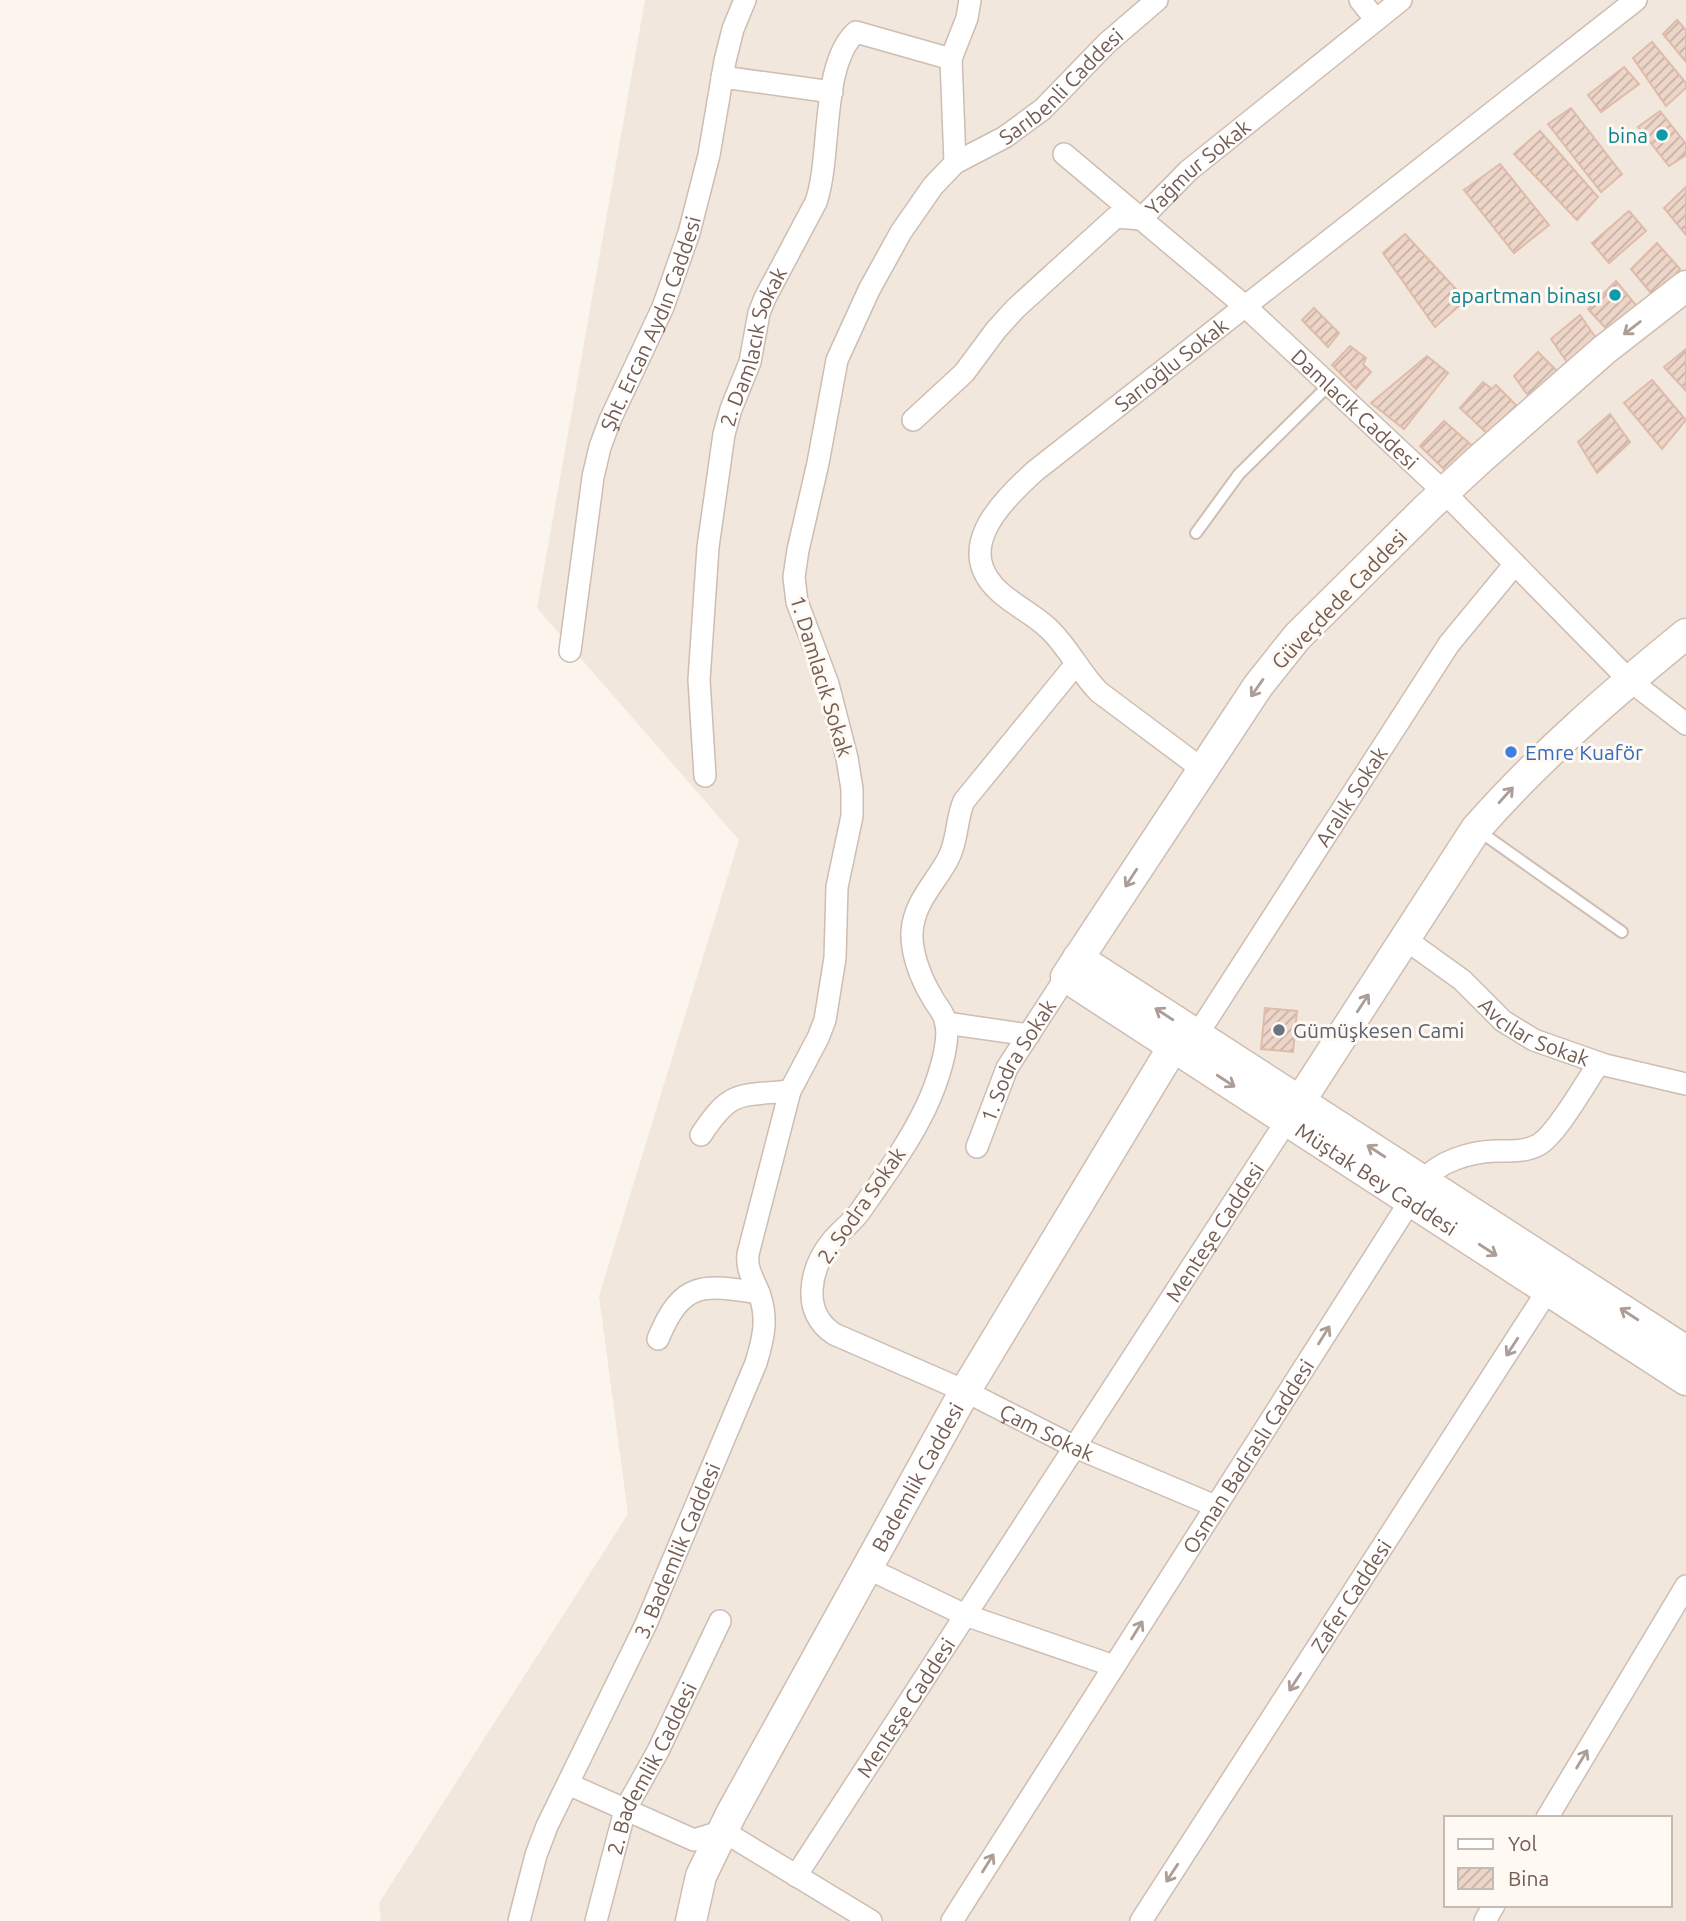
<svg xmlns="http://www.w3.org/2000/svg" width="1686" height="1921" font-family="Ubuntu,sans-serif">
  <defs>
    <pattern id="building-hatch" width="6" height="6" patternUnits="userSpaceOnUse" patternTransform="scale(1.75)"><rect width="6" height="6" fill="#edd5c8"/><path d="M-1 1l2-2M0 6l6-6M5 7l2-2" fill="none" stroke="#c5b0a5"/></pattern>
  </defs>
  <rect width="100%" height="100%" fill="#fbf5ed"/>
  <path fill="#f2e7dc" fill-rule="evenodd" d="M645,0H1686V1921H381L379,1903L628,1514L599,1296L739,840L537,608ZM1446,1818H1670V1905H1446Z"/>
  <path fill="url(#building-hatch)" stroke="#debbaa" stroke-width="2" d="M1677,20L1686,30V62L1663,34Z
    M1652,42L1686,83V88L1666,106L1633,58Z
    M1624,67L1639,84L1601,112L1588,95Z
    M1571,108L1622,174L1601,192L1548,124Z
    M1660,111L1686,144V155L1669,166L1638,127Z
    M1540,131L1598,197L1577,220L1514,154Z
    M1500,164L1549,225L1514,253L1464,190Z
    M1686,187V235L1664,208Z
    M1629,211L1646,231L1609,263L1592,243Z
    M1405,234L1466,300L1435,327L1383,253Z
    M1657,243L1680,269L1655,298L1631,269Z
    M1616,281L1639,309L1611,334L1588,309Z
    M1314,308L1339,333L1328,347L1302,320Z
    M1580,315L1598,341L1569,365L1551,339Z
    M1350,346L1366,358L1363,364L1371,372L1356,389L1332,365Z
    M1686,349V391L1664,367Z
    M1538,352L1560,374L1532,401L1514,376Z
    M1427,356L1448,373L1404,429L1371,403Z
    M1652,380L1686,420L1662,449L1624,403Z
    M1483,382L1492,389L1496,385L1522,411L1493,439L1460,408Z
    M1610,414L1630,442L1597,473L1578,442Z
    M1444,421L1476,449L1451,476L1420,446Z
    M1265,1008L1297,1011L1293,1052L1261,1049Z"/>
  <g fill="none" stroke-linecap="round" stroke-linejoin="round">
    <g stroke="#cdbdb3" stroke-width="14">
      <path id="lane" d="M1196,533L1239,474L1329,385
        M1479,831L1622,932"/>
    </g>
    <g stroke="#cdbdb3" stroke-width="24">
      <g id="street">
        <path d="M1360,0L1376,20"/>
        <path d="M722,77L832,92"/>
        <path id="s1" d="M1064,154L1246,307L1444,492L1629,680L1686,724"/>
        <path d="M955,163L951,59L967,18L970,0"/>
        <path id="s2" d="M913,420L964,373L996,330L1015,309L1116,217L1141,219L1188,171L1401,0"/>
        <path id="s3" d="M570,651L593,477L600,447L610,420L663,307L689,233L709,155L725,61L733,29L745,0"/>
        <path id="s4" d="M1076,664L964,801C956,819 958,839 949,857C936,883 914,901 912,932C911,953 921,979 932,997C936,1005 943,1011 945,1020C952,1042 936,1086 926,1107C909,1143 884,1177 861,1210C853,1222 841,1230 832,1241C810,1268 800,1312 834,1334L965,1391L1075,1447L1215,1506"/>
        <path id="s5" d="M1202,769L1099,692C1080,673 1069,648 1049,629C1035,615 1017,607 1002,594C951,551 1000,503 1035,471L1636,0"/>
        <path id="s6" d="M705,776L699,680L708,547L724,434L731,409L750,362L759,313L765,298L816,202C832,156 820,65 856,32L951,59"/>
        <path id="s7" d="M1405,939L1462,980L1503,1021L1534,1040L1605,1065L1686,1084"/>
        <path d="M946,1023L1029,1035"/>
        <path id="s8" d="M1197,1035L1449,644L1515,564"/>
        <path d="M701,1135C731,1089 739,1096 790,1091"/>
        <path id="s9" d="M977,1147L1007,1068L1066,977"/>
        <path d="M658,1339C682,1281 702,1284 759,1293"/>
        <path d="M867,1568L965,1615L1114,1666"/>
        <path d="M568,1784L694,1840L723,1831L871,1921"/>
        <path d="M1547,1818L1686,1586"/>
        <path id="s10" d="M796,1876L1293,1111"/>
        <path id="s11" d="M519,1921L536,1855L547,1826L646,1624L756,1363C763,1340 768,1320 760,1296C755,1281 746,1271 748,1254L790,1091L818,1038L825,1020L835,958L837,887L852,816V789L847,758L828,684L797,602L794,577L798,550L818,463L837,360L869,290L901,232L933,186L955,163L1005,137L1043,109L1107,43L1157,0"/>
        <path id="s12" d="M596,1921L625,1810L658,1751L720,1621"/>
        <path id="s13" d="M952,1921L1423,1181C1439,1161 1470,1152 1495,1151C1510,1151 1525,1152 1538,1145C1556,1136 1586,1082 1599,1063"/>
        <path id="s14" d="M1141,1921L1555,1279"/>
        <path d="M1485,1921L1494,1905"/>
      </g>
    </g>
    <g stroke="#cfbdb1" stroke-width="33">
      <g id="secondary">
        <path id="s15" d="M1686,286L1604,350L1480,459L1427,508L1297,637L1258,686L1066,977L1686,1380"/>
        <path d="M1078,958L1686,1351"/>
        <path d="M1300,1101L1476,829C1540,756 1611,695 1686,634"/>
        <path id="s16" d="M691,1921L701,1876L731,1814L961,1398L1173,1047"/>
      </g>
    </g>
    <use href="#lane" stroke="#fff" stroke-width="10"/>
    <use href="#street" stroke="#fff" stroke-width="21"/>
    <use href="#secondary" stroke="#fff" stroke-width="30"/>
  </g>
  <defs><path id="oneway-shaft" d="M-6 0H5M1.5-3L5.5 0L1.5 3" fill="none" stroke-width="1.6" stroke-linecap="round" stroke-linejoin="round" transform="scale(1.75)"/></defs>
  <g stroke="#ac9d97">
    <use href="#oneway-shaft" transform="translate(1632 328) rotate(142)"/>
    <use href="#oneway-shaft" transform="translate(1257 688) rotate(125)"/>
    <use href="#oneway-shaft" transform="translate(1506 795) rotate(-48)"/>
    <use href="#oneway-shaft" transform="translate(1131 878) rotate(123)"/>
    <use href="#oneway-shaft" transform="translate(1363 1003) rotate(-57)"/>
    <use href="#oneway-shaft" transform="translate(1164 1014) rotate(-147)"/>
    <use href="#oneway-shaft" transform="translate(1226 1081) rotate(33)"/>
    <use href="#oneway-shaft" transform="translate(1376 1151) rotate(-147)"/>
    <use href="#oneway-shaft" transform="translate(1488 1250) rotate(33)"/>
    <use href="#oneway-shaft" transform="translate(1629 1314) rotate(-147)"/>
    <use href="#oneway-shaft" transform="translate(1324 1335) rotate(-58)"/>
    <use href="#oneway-shaft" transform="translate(1512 1347) rotate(123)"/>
    <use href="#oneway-shaft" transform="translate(1137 1630) rotate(-58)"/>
    <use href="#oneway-shaft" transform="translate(1295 1682) rotate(123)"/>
    <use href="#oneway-shaft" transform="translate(1582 1759) rotate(-59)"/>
    <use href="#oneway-shaft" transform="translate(988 1863) rotate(-58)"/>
    <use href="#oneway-shaft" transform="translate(1172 1873) rotate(123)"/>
  </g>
  <g fill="#0f9aa8" stroke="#fef9f3" stroke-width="2.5">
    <circle cx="1662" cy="135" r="7"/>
    <circle cx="1615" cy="295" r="7"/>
  </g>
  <circle fill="#3f7fe0" stroke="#fef9f3" stroke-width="2.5" cx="1511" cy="752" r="7"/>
  <circle fill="#6b7280" stroke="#fef9f3" stroke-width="2.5" cx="1279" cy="1030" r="7"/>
  <g text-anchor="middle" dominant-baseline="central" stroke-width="6" stroke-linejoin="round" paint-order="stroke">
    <g font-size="21" fill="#745c52" stroke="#fef9f3">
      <text stroke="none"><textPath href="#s11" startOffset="2006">Sarıbenli Caddesi</textPath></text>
      <text stroke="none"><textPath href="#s2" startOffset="390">Yağmur Sokak</textPath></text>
      <text stroke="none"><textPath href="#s3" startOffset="340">Şht. Ercan Aydın Caddesi</textPath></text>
      <text stroke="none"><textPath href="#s6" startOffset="436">2. Damlacık Sokak</textPath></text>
      <text stroke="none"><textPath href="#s5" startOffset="590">Sarıoğlu Sokak</textPath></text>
      <text stroke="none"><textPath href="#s1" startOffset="387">Damlacık Caddesi</textPath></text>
      <text transform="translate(1339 599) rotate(-46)">Güveçdede Caddesi</text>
      <text transform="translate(822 676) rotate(73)">1. Damlacık Sokak</text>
      <text stroke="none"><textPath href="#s8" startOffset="284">Aralık Sokak</textPath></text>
      <text stroke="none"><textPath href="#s7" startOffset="161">Avcılar Sokak</textPath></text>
      <text stroke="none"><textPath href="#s9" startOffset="96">1. Sodra Sokak</textPath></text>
      <text stroke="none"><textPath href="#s15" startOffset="1306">Müştak Bey Caddesi</textPath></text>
      <text transform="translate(861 1205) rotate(-55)">2. Sodra Sokak</text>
      <text stroke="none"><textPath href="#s10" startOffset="768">Menteşe Caddesi</textPath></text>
      <text stroke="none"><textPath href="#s4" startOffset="1010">Çam Sokak</textPath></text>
      <text stroke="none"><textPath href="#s13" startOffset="551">Osman Badraslı Caddesi</textPath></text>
      <text stroke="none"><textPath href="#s16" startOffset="500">Bademlik Caddesi</textPath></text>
      <text stroke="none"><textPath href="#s11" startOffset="404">3. Bademlik Caddesi</textPath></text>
      <text stroke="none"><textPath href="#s14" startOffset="387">Zafer Caddesi</textPath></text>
      <text stroke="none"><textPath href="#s10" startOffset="201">Menteşe Caddesi</textPath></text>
      <text stroke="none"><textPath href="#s12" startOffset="163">2. Bademlik Caddesi</textPath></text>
    </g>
    <g font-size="21" fill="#0d838f" stroke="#fef9f3" text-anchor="end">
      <text x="1648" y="135">bina</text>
      <text x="1601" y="295">apartman binası</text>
    </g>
    <g font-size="21" fill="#366cbe" stroke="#fef9f3" text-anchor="start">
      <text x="1525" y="752">Emre Kuaför</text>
    </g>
    <g font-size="21" fill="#5b616d" stroke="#fef9f3" text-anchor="start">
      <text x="1293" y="1030">Gümüşkesen Cami</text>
    </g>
  </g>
  <rect x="1444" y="1816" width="228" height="91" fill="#fef9f3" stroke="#c7bab3" stroke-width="2"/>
  <rect x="1458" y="1839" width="35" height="10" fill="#ffffff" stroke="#c7bab3" stroke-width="2"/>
  <text x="1508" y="1851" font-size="21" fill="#745c52">Yol</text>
  <rect x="1458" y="1868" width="35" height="21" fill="url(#building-hatch)" stroke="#c7bab3" stroke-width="2"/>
  <text x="1508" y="1886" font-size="21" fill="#745c52">Bina</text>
</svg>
